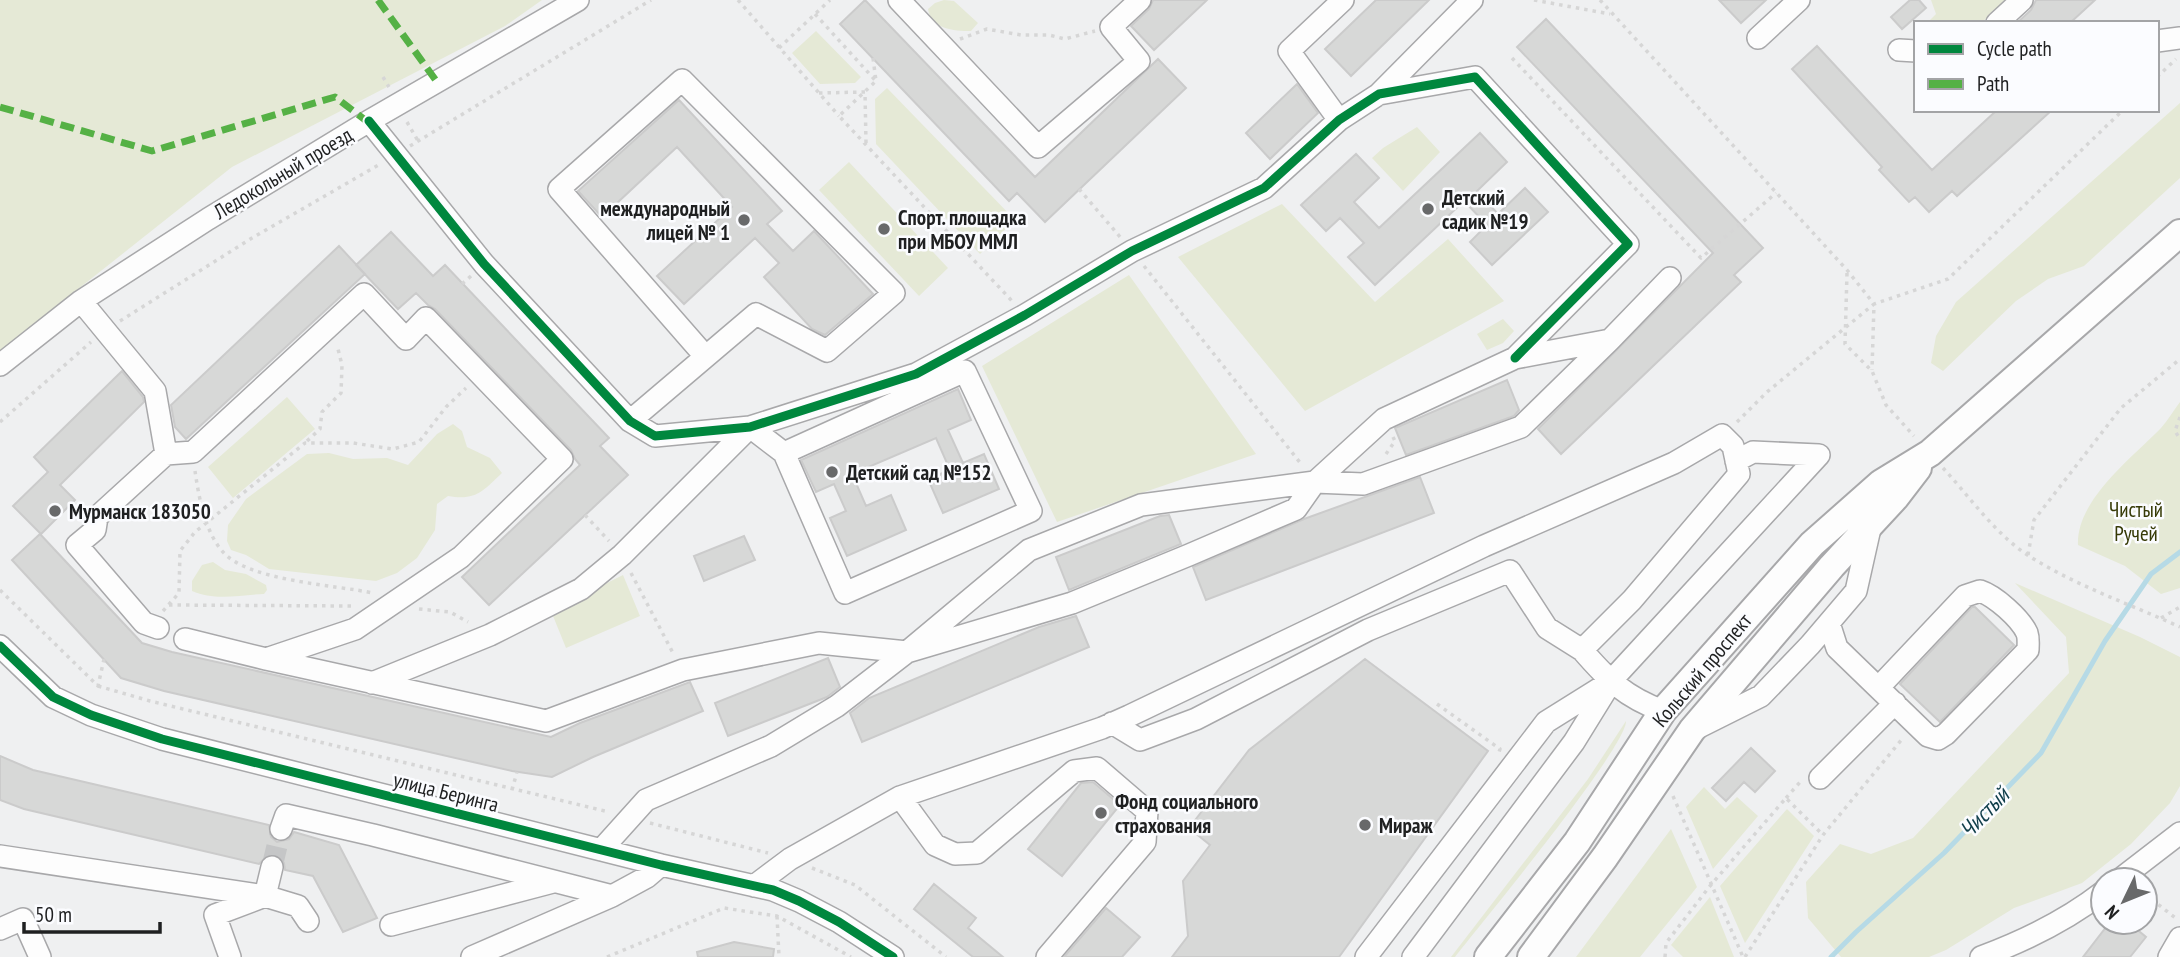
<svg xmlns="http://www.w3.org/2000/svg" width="2180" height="957" font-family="'PT Sans Narrow',sans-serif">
  <rect width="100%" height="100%" fill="#eff0f1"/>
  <path fill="#e5e9d6" d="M0,0H542L505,26L232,167L0,351Z
    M944,0L954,1L978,23L971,31C953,31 931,29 928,9L935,3Z
    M1931,0H2013L2001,5L1981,23H1927L1936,14Z
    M816,31L861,77L855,83L820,84L792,53Z
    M887,88L1015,220L980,254L876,144L875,99Z
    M2180,103V178L2084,266L2048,279L2016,301L1943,371L1931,363L1936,336L1956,302Z
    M1417,127L1440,152L1403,191L1372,158L1383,148Z
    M849,162L948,268L919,296L819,190Z
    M1282,204L1375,302L1448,239L1504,301L1305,411L1178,257Z
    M1129,275L1256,454L1057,522L982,366Z
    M1503,319L1514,331L1503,343L1487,350L1477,334Z
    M287,397L315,429L233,498L208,467Z
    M2180,402V588L2161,594L2125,566L2078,545C2076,500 2132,458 2161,428C2168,420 2174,410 2180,402Z
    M453,424L462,431L467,447L490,458L502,473C483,491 476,501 448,496L437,504L435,530L417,558L397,573L376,581L269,569L246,555L231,550L227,541L228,525L246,499L307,454L329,453L353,459L387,458L408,465L437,434Z
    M213,562L225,570L246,574L266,585L267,590L264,594C239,595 215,601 192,591V581L202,565Z
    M623,575L640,616L566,648L551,611Z
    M2015,583L2140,637L2180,657V786L2170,803L2131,844L2082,883L2014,908L1946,950L1929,957H1841L1808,918L1806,882L1840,844L1871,854L1913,838L2069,673L2066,637Z
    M1626,721C1627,747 1481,924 1455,957H1451L1588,779Z
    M1704,787L1725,809L1737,797L1758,816L1713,869L1686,807Z
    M1787,809L1814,836L1745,943L1720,886Z
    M1671,829L1697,887L1640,957H1576Z
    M1710,897L1734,957H1683L1671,945Z"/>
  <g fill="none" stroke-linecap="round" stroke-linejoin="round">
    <path stroke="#b6dae6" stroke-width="5" d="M1831,957L1856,932L1944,853L2041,753L2105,641L2151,574L2180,552"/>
  </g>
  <path fill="#d7d8d7" stroke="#cbcbcb" stroke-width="2" d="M865,0L1035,177L1158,59L1186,88L1045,222L1017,193L1009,201L840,24Z
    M1153,0H1207L1154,50L1131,26L1149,9Z
    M1376,0H1429L1351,76L1325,49Z
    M1719,0H1766L1741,23Z
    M1910,0H1919L1926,8L1902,29L1891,17Z
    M2036,0H2095L2070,23H2017L2031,10Z
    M1546,19L1763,248L1734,275L1741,282L1561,454L1538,429L1713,253L1517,47Z
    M1817,46L1932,170L1997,110H2052L1957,196L1952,191L1929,212L1915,197L1909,202L1879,170L1882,167L1792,69Z
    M1297,84L1318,113L1270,159L1246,133Z
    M679,100L782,211L767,224L793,251L814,231L873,294L825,335L812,329L764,277L779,263L755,238L684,304L657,276L732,207L677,147L602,217L578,191Z
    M1480,133L1507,162L1477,191L1498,214L1525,188L1548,212L1492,265L1470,242L1487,225L1464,201L1375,285L1348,257L1364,243L1340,218L1326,231L1301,205L1356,154L1379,178L1354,202L1379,228Z
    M391,232L433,276L445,265L609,438L600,446L628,475L489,605L462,577L580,465L575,459L571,450L435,309L428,305L416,293L398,309L356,265Z
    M339,246L365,274L186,439L175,427L171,405Z
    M122,371L143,397L144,402L60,485L75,500L41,534L13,506L48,472L34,457Z
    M1507,380L1519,410L1514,416L1406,455L1395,428Z
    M958,389L971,420L948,430L963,463L984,454L999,489L943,513L928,479L950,470L936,438L852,474L866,506L891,495L906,530L847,556L830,518L846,511L834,484L816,492L801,460Z
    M1420,477L1434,513L1206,600L1193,567L1304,519Z
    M1169,515L1181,544L1069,590L1056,557L1160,516Z
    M40,534L142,643L172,652L551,737L580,723L690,682L703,711L593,757L552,777L512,771L164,691L121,678L12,560Z
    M744,536L755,560L704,581L694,556Z
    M1972,607H1975L2014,645L1940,722L1900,684Z
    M1076,616L1089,647L862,742L850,713L869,698L1039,627Z
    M828,658L840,687L827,697L728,736L715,703Z
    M1365,659L1488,751L1339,957H1172L1188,936L1183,881L1210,845L1189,828L1249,750Z
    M1751,748L1775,771L1755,792L1744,782L1726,801L1712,788Z
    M0,756L33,770L269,825L271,837L277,842L289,839L294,832L339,845L377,918L343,932L313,876L285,870L284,863L276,854L268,855L259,864L24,809L0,800Z
    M1093,782L1120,805L1062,876L1028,849L1081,783Z
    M934,884L976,918L968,928L1003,957H973L914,909Z
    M1106,908L1140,937L1122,957H1064Z
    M2110,922H2128L2146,937L2130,957H2083Z
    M734,942L774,949L773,957H698L697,952Z"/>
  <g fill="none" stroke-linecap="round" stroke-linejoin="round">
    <path stroke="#c5c6c7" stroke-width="21" stroke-dasharray="21 10" stroke-linecap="butt" d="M272,867L281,829"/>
    <g stroke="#a8a8aa" stroke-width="24">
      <path id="minor" d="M899,0L1038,147L1139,61L1111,27L1140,0
        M1997,23L2022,0
        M1758,38L1799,0
        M2157,41L2180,38
        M1899,50L1916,51
        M1379,94L1472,0
        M1339,120L1289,51L1343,0
        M369,121L484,264L630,421L655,436L750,427L916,374L1025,315L1132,251L1264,188L1339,120L1379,94L1475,77L1628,244L1515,358
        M81,301L155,391L166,454L193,452L364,294L406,339L426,318L562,459L461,557L355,629L266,659L546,721L683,670L819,643L907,652L1029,550L1141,505L1315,482L1384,419L1515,358L1610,340L1670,278
        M0,365L81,301L208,219L369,121L578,0
        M630,421L756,314L827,351L894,293L682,80L559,189L705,356
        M1829,623L1837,648L1928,736L1938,739L1946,734L2028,650C2028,644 2029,639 2027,633C2020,618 1995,596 1980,591L1965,596L1879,687
        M158,628L144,623L77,545L95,530L97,517L166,454
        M185,639L266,659
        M0,646L53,697L91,715L162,739L661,865L773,890L799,901L839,922L893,957
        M372,683L490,635L581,589L622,555L750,427L784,453L845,593L1031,511L965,371L784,453
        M1112,723L1140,740L1196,719L1368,630L1510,571L1547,628L1582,650
        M1697,728L1761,696L1810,645L1856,591L1871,524
        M1820,778L1895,703
        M900,797L935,845L955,854L977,853L1074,771L1097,768L1147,811L1145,842L1047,957
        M281,829L286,815L373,835L612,896L647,877L661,865
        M601,850L646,800L771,746L837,706L907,652L1072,603L1189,555L1296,509L1315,482L1363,484L1521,427L1610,340
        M0,856L265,896L272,867
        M2119,880L2180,833
        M754,886L790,859L900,797L1102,728L1129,716L1484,546L1674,463L1722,435L1733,446L1739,474L1632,600L1582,650C1608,680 1625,697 1663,711
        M391,925L553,882
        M0,929L23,919L40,957
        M230,957L215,915L265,896L298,906L308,921
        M472,957L612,896
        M1366,957L1546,722L1610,682L1819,455L1753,452L1736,461
        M1413,957L1574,742L1608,687
        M1981,957C2024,941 2067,920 2103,892
        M2169,957L2180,938"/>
    </g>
    <g stroke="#a8a8aa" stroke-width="30">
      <path id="major" d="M1488,957L1577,842L1663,711L1812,544L1881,483L1930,453L2180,233
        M1531,957L1605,857L1692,730L1832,566L1895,498L1918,468"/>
    </g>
    <path stroke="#d6d6d6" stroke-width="3.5" stroke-dasharray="3.5 5" stroke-linecap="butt" d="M738,0L839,116
      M1534,0L1610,14
      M1600,0L1847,270L1874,304L1948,279L2123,110
      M815,14L875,80
      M960,39L987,29L1021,35H1049L1065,39L1095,31
      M779,48L830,0
      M873,58L876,81L839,116L1012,301
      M1512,58L1701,258L1776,193
      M383,77L389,87
      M2157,77L2176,59
      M819,93L865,92L866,143
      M407,122L418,141
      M410,146L651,0
      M1079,189L1121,238
      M1144,266L1302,465
      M1847,273L1845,344L1872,371L1886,405L1914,436
      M462,284L471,276
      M120,321L252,238L380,164
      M2180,417L2175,431L2180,439
      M0,422L91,342
      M1737,422L1767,392L1874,304L1872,370
      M307,441L320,429L322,412L341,393L342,365L337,345
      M1386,454L1395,441L1393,437
      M1943,468C1970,497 1995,534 2029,556C2076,586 2130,604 2180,627
      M195,471C199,498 205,532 223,552C248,581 336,585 373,593
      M585,515L609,541
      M2028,555L2034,520L2121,408L2180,359
      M631,573L673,653
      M0,590L98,686L104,659
      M169,605L352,606
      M419,609L450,612L468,622
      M163,611L179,593L180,551L195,532L305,443H353L393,449L419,442L446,407L466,388
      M2161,618L2180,607
      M98,686L150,701L609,812
      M1437,704L1500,749L1499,752
      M512,790L517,772
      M1673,796L1743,957
      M1786,798L1801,781
      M650,823L768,853
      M812,868L855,885L946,957
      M2145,894L2178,920
      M777,916L779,957
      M607,957L724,908L777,916L851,957
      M1665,957L1666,943L1710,886L1786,798L1823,835
      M1745,957L1823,835L1903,738"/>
    <use href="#minor" stroke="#fdfdfd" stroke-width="21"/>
    <use href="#major" stroke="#fdfdfd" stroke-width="26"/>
    <path stroke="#55b145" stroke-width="7" stroke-dasharray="14 7" stroke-linecap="butt" d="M378,0L437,82
      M0,107L152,151L335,97L373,126"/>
    <g stroke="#fbfcff" stroke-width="13">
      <path id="cycleway" d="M369,121L484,264L630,421L655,436L750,427L916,374L1025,315L1132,251L1264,188L1339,120L1379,94L1475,77L1628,244L1515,358
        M0,646L53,697L91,715L162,739L661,865L773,890L799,901L839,922L893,957"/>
    </g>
    <use href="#cycleway" stroke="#00873e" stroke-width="9"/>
  </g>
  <g fill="#68696a" stroke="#fbfcff" stroke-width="2.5">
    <circle cx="1428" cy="209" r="7"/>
    <circle cx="744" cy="220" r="7"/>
    <circle cx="884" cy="229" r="7"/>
    <circle cx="832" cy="472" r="7"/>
    <circle cx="55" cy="511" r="7"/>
    <circle cx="1101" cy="813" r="7"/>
    <circle cx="1365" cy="825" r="7"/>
  </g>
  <g text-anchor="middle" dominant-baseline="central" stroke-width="5" stroke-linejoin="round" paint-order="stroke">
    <g font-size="21" fill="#1f2021" stroke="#fbfcff">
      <text transform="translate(283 173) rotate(-31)">Ледокольный проезд</text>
      <text transform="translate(1702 670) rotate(-50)">Кольский проспект</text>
      <text transform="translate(446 792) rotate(14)">улица Беринга</text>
    </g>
    <g font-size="21" font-weight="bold" fill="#1f2021" stroke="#fbfcff" text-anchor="start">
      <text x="1442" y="197">Детский<tspan x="1442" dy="24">садик №19</tspan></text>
      <text x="730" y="208" text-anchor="end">международный<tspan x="730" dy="24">лицей № 1</tspan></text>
      <text x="898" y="217">Спорт. площадка<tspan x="898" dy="24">при МБОУ ММЛ</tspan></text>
      <text x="846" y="472">Детский сад №152</text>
      <text x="69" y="511">Мурманск 183050</text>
      <text x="1115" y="801">Фонд социального<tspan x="1115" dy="24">страхования</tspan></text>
      <text x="1379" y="825">Мираж</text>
    </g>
    <g font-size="21" fill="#363a06" stroke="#fbfcff">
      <text x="2136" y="509">Чистый<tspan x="2136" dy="24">Ручей</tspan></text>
    </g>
    <g font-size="23" font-style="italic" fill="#103e4a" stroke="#fbfcff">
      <text transform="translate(1984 812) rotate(-46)">Чистый</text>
    </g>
  </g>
  <rect x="1914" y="21" width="245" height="91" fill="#fbfcff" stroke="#a3a4a6" stroke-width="2"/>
  <rect x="1928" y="44" width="35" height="10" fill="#00873e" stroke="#a3a4a6" stroke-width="2"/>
  <text x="1977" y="56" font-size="21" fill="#1f2021">Cycle path</text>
  <rect x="1928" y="79" width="35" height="10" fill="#55b145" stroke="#a3a4a6" stroke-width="2"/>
  <text x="1977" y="91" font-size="21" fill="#1f2021">Path</text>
  <g transform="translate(2124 901) rotate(227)"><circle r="33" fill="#fbfcff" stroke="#a3a4a6" stroke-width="2"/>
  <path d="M0-5L12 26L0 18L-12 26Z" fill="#68696a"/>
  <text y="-10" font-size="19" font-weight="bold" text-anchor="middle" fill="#1f2021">N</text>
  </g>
  <path d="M24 922v10h136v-10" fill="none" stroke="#1f2021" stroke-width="3.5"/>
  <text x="35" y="922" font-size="21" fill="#1f2021" stroke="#fbfcff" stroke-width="5" paint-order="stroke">50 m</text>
</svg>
